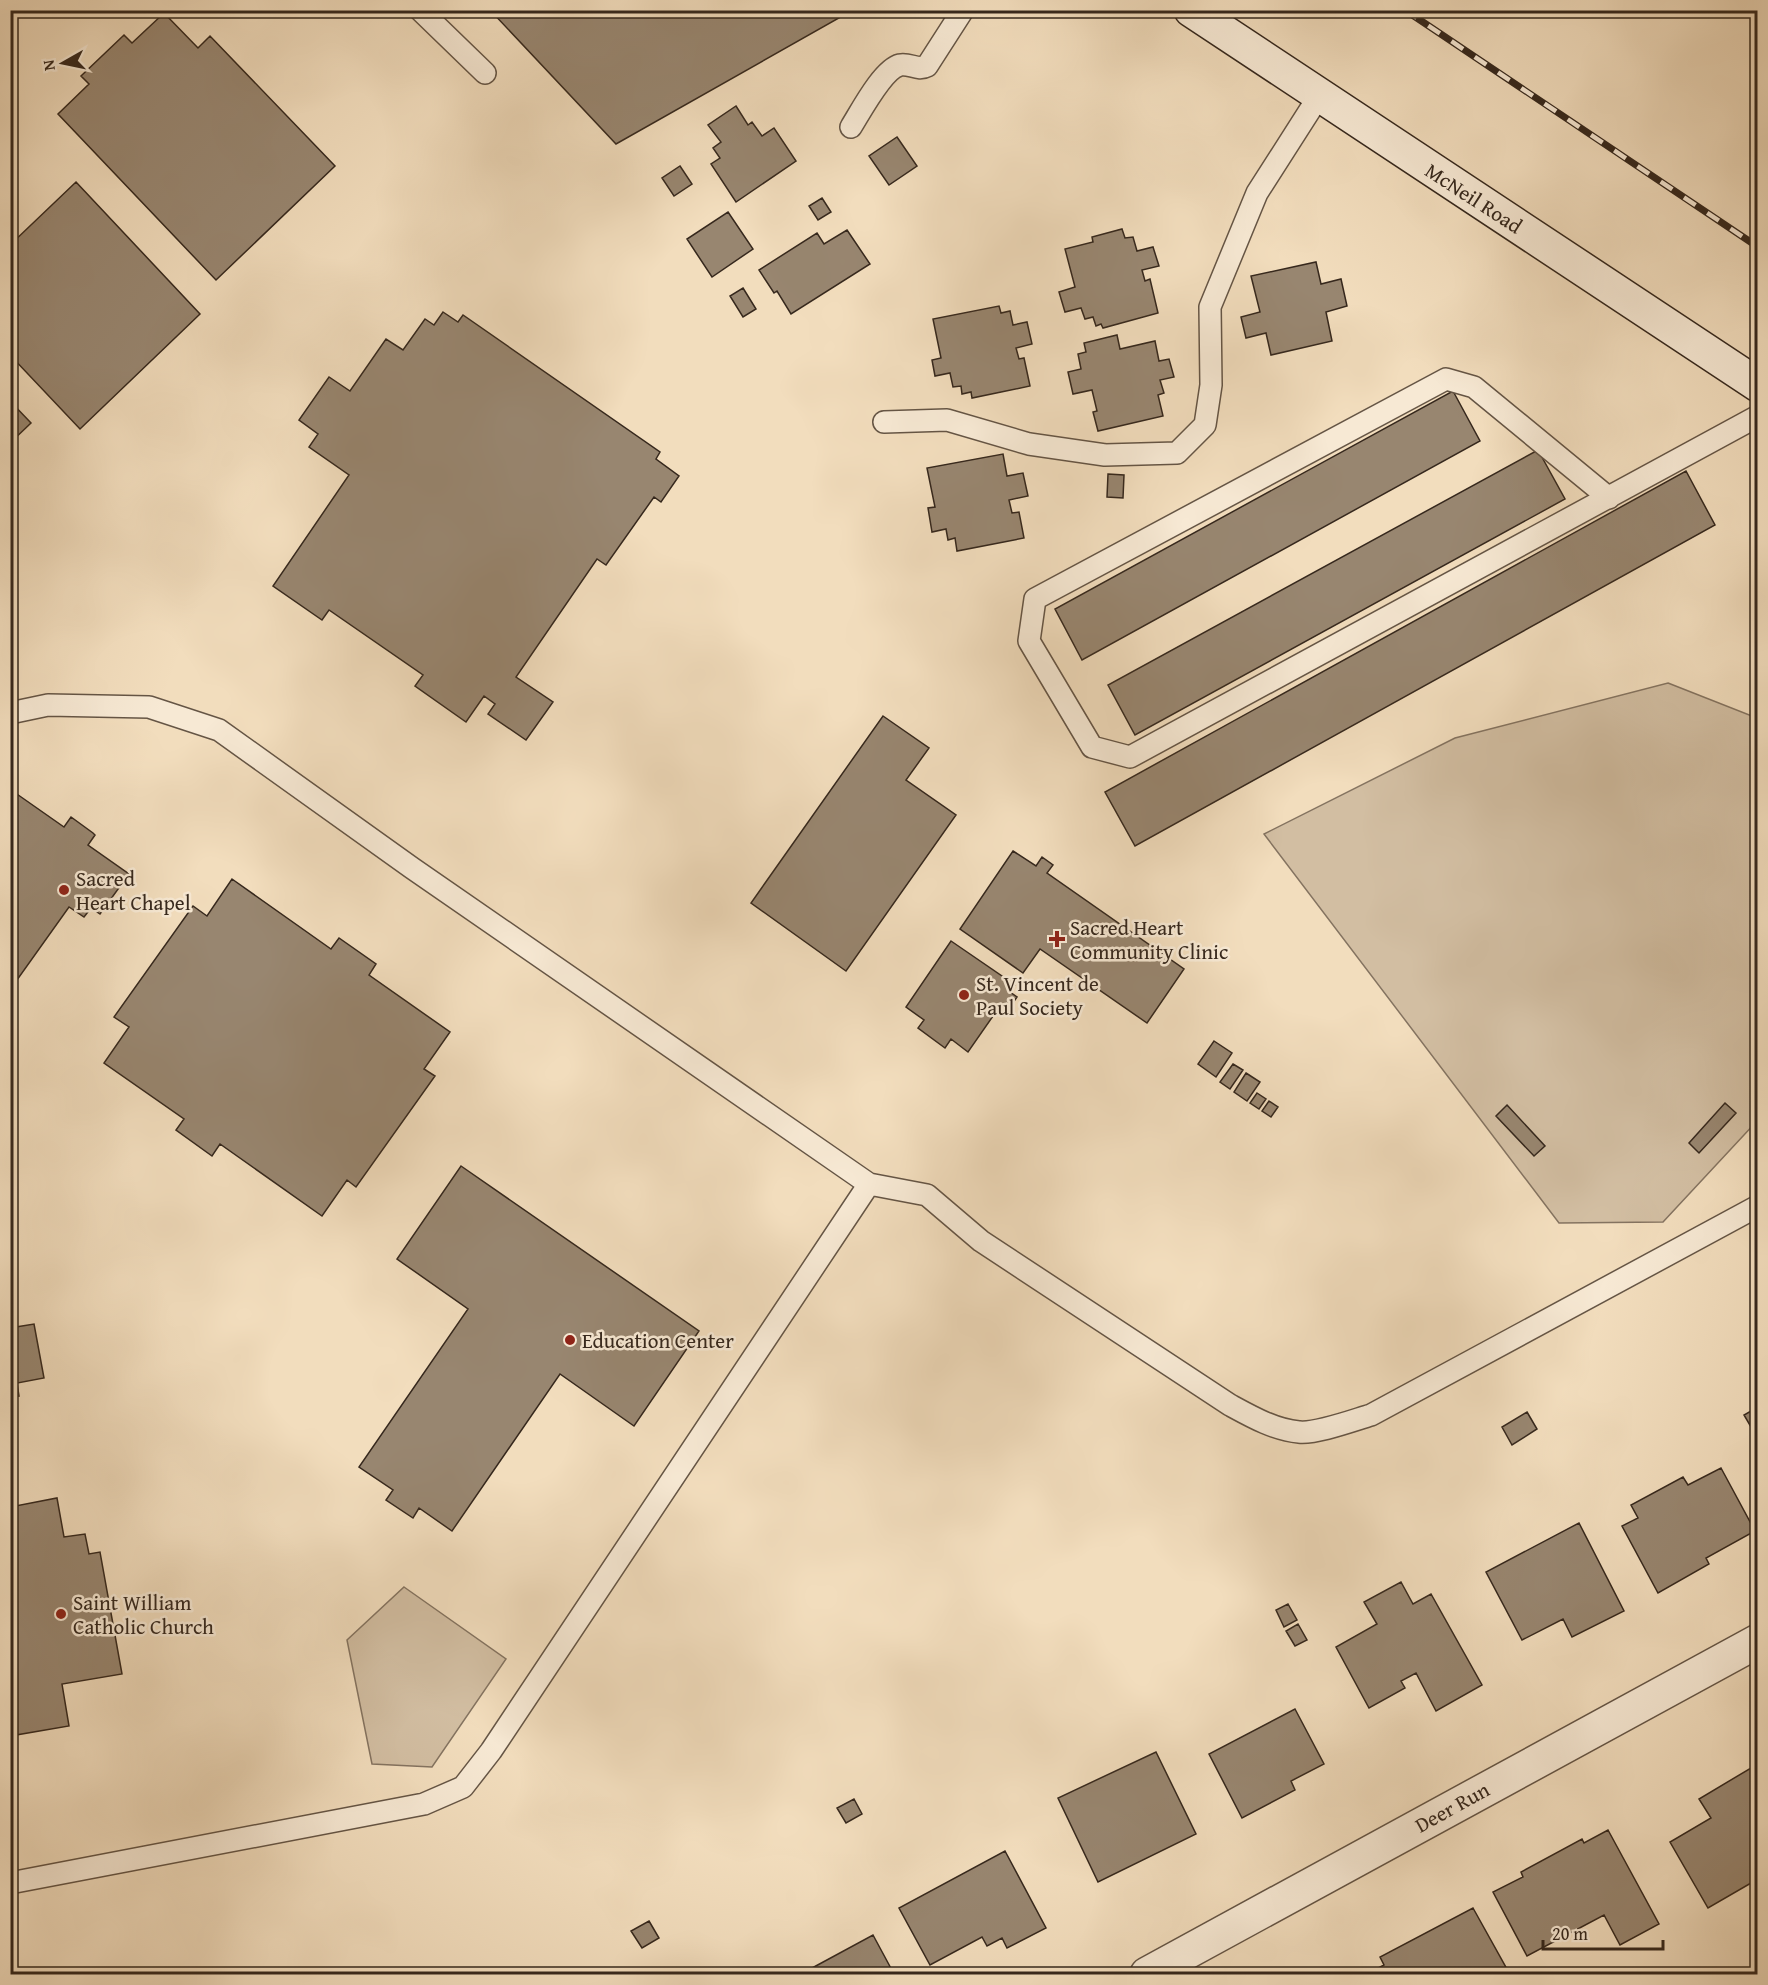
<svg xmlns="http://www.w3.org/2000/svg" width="1768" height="1985" font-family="'Gentium Book Plus',serif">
  <rect width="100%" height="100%" fill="#f2ddbd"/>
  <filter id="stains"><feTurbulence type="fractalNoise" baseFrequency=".00333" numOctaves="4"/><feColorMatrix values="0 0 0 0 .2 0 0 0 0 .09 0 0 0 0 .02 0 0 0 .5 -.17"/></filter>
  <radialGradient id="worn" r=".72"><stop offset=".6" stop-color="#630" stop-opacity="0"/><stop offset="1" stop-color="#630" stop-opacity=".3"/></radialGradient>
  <path fill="#d2bea2" stroke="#847360" stroke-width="1.5" d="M1668,683L1757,718V1121L1663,1222L1559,1223L1264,834L1455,738Z
    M404,1587L506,1659L432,1767L372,1764L347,1640Z"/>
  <path fill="#988670" stroke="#36281d" stroke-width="1.5" d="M490,10H853L616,144Z
    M164,13L198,48L210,36L335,166L216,280L58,114L89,84L81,76L124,35L132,43Z
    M736,106L748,125L752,122L762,136L774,128L796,161L736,202L711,164L720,158L713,148L721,142L708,125Z
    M897,137L917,166L889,185L869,156Z
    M680,166L692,184L674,196L662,178Z
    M76,182L200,314L80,429L10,355V245Z
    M822,198L831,212L818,220L809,206Z
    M728,212L753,249L712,277L687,239Z
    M1122,229L1125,238L1133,237L1137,251L1153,247L1159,266L1142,270L1145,281L1150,279L1158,313L1103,328L1101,324L1096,326L1093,317L1085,319L1081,308L1065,312L1059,292L1075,287L1065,249L1093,242L1092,237Z
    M847,230L870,264L791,314L777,291L774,293L759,270L817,233L824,244Z
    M1316,262L1321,284L1341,279L1347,306L1326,312L1332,341L1271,355L1266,333L1246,338L1241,317L1260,312L1251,276Z
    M743,288L756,309L743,317L730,296Z
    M999,306L1001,313L1010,311L1013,325L1027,322L1032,344L1016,348L1019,359L1024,358L1030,386L972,398L971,392L962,394L961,386L953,387L950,373L935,376L932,360L941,358L933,319Z
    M443,312L458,322L463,315L660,452L656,459L679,476L661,502L654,497L606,565L597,559L516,677L553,702L526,740L488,714L495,704L484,696L466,722L415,686L423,675L329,610L322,620L273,586L349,475L309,447L318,434L299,420L329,377L350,391L386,339L403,350L425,319L434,325Z
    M1117,335L1120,349L1155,341L1159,361L1169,359L1174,377L1160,380L1164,393L1158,395L1163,416L1098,431L1093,412L1097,411L1092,390L1073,394L1068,372L1081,369L1078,354L1086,352L1084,343Z
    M1453,391L1480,441L1082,660L1055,609Z
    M10,401L31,423L10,443Z
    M1538,450L1565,499L1135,735L1108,685Z
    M1003,454L1007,476L1023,473L1028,496L1009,500L1012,513L1019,512L1024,538L957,551L955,538L948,540L946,529L932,532L928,508L935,507L927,468Z
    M1686,471L1715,525L1135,846L1105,792Z
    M1108,474L1124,475L1123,498L1107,497Z
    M883,716L929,748L906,780L956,815L846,971L751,903Z
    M14,792L64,827L71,817L93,833L95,835L88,845L129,874L100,914L91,908L84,917L69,907L12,987L10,873L14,868L10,866V797Z
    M1013,851L1036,866L1042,857L1053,865L1047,873L1184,969L1147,1023L1040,949L1023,973L960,929Z
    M232,879L331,949L339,938L376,964L369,975L450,1032L424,1069L435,1076L356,1187L347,1180L322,1216L220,1144L212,1156L176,1130L184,1119L104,1063L129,1027L114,1017L193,906L207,916Z
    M951,941L1015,985L1010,992L1017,997L1007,1011L1000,1006L968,1052L951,1039L945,1048L918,1028L924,1020L906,1007Z
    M1214,1041L1232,1053L1216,1077L1198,1064Z
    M1233,1064L1243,1070L1230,1089L1220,1082Z
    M1246,1073L1260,1082L1247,1101L1234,1092Z
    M1257,1093L1266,1099L1259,1109L1250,1103Z
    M1269,1101L1278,1107L1271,1117L1262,1111Z
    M1725,1103L1736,1113L1699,1153L1689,1143Z
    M1507,1105L1545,1146L1534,1156L1496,1116Z
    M461,1166L699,1331L634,1426L560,1374L452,1531L419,1508L413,1518L386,1500L393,1490L359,1467L468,1309L397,1259Z
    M34,1324L44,1378L17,1383L19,1396L10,1397V1328Z
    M1758,1407V1439L1744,1415Z
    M1527,1412L1537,1429L1512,1445L1502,1427Z
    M1721,1468L1755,1531L1706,1558L1709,1564L1658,1593L1622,1526L1638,1518L1631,1505L1683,1477L1688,1485Z
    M57,1498L64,1537L85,1534L89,1554L100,1552L122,1674L62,1684L69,1726L10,1736V1507Z
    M1579,1523L1624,1611L1572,1637L1563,1619L1522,1640L1486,1572Z
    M1401,1582L1413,1604L1431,1594L1482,1685L1436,1711L1416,1673L1401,1681L1405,1688L1369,1708L1336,1647L1377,1624L1364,1602Z
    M1288,1604L1297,1620L1284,1627L1276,1610Z
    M1298,1624L1307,1640L1295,1646L1286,1631Z
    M1295,1709L1324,1764L1291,1781L1295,1790L1242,1818L1209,1754Z
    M1156,1752L1196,1834L1098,1882L1058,1798Z
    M1756,1765L1758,1879L1708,1908L1670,1842L1711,1818L1699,1799Z
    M854,1799L862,1814L846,1823L837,1808Z
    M1608,1830L1659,1924L1620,1945L1604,1915L1527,1956L1493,1892L1523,1877L1521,1872L1582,1839L1584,1843Z
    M1005,1851L1046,1928L1007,1948L1002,1938L987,1946L982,1937L930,1965L899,1908Z
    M1473,1908L1508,1971L1501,1974H1367L1384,1965L1380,1957Z
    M649,1921L659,1938L642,1948L631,1931Z
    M873,1935L894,1974H801Z"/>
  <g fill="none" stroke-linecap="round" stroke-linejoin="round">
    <g stroke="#655545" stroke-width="24">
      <path id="service" d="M420,10L485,73
        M851,127C861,111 883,69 900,65C910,63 918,71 927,66L963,10
        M884,422L947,420L1029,444L1105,455L1177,453L1205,425L1211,385L1210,307L1257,193L1319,96
        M1609,498L1474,387L1446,379L1035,599L1029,641L1092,747L1130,757L1758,416
        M10,713L48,705L149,707L219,730L412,868L869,1184L927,1195L981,1241L1230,1405C1252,1417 1275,1430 1299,1432C1316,1434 1354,1420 1371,1415L1758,1206
        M10,1883L424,1804L463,1787L491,1751L869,1184"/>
    </g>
    <g stroke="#655545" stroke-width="36">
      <path id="minor" d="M1147,1974L1758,1641"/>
    </g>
    <g stroke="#36281d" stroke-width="36">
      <path id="secondary" d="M1191,10L1758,385"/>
    </g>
    <use href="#service" stroke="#f7e9d4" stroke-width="21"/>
    <use href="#minor" stroke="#f7e9d4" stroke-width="33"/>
    <use href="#secondary" stroke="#f7e9d4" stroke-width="33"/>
    <g stroke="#36281d" stroke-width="7">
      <path id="rail" d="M1405,10L1758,247"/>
    </g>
    <use href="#rail" stroke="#f7e9d4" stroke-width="4.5" stroke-dasharray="14" stroke-linecap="butt"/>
  </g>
  <g fill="#8f2418" stroke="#f7e9d4" stroke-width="2">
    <circle cx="64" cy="890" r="6"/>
    <path d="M1054 930h6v6h6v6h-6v6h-6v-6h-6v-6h6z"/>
    <circle cx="964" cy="995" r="6"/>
    <circle cx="570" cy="1340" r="6"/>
    <circle cx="61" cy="1614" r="6"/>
  </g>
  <g text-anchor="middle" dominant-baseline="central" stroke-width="5" stroke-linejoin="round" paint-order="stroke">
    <g font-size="21" fill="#36281d" stroke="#f7e9d4">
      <text transform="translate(1474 198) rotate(33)">McNeil Road</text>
      <text transform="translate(1452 1807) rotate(-29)">Deer Run</text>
    </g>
    <g font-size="21" fill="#36281d" stroke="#f7e9d4" text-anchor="start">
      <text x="76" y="878">Sacred<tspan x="76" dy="24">Heart Chapel</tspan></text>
      <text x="1070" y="927">Sacred Heart<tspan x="1070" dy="24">Community Clinic</tspan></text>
      <text x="976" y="983">St. Vincent de<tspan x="976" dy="24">Paul Society</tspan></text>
      <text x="582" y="1340">Education Center</text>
      <text x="73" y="1602">Saint William<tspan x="73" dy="24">Catholic Church</tspan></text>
    </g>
  </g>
  <rect width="1768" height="1985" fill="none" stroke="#f2ddbd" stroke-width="36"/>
  <rect x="12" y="12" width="1744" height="1961" fill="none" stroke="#36281d" stroke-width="3"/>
  <rect x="18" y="18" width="1732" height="1949" fill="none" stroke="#36281d" stroke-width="1.5"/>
  <g transform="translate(63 63) rotate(261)" stroke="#f7e9d4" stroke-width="4.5" paint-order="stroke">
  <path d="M0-4.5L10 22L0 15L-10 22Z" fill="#36281d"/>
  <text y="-9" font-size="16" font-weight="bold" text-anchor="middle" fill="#36281d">N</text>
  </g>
  <path d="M1543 1940v9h120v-9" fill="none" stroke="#36281d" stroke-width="3"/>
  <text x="1552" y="1940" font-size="18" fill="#36281d" stroke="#f7e9d4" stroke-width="4.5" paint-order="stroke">20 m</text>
  <rect width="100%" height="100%" filter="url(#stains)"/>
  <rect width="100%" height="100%" fill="url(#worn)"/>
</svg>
